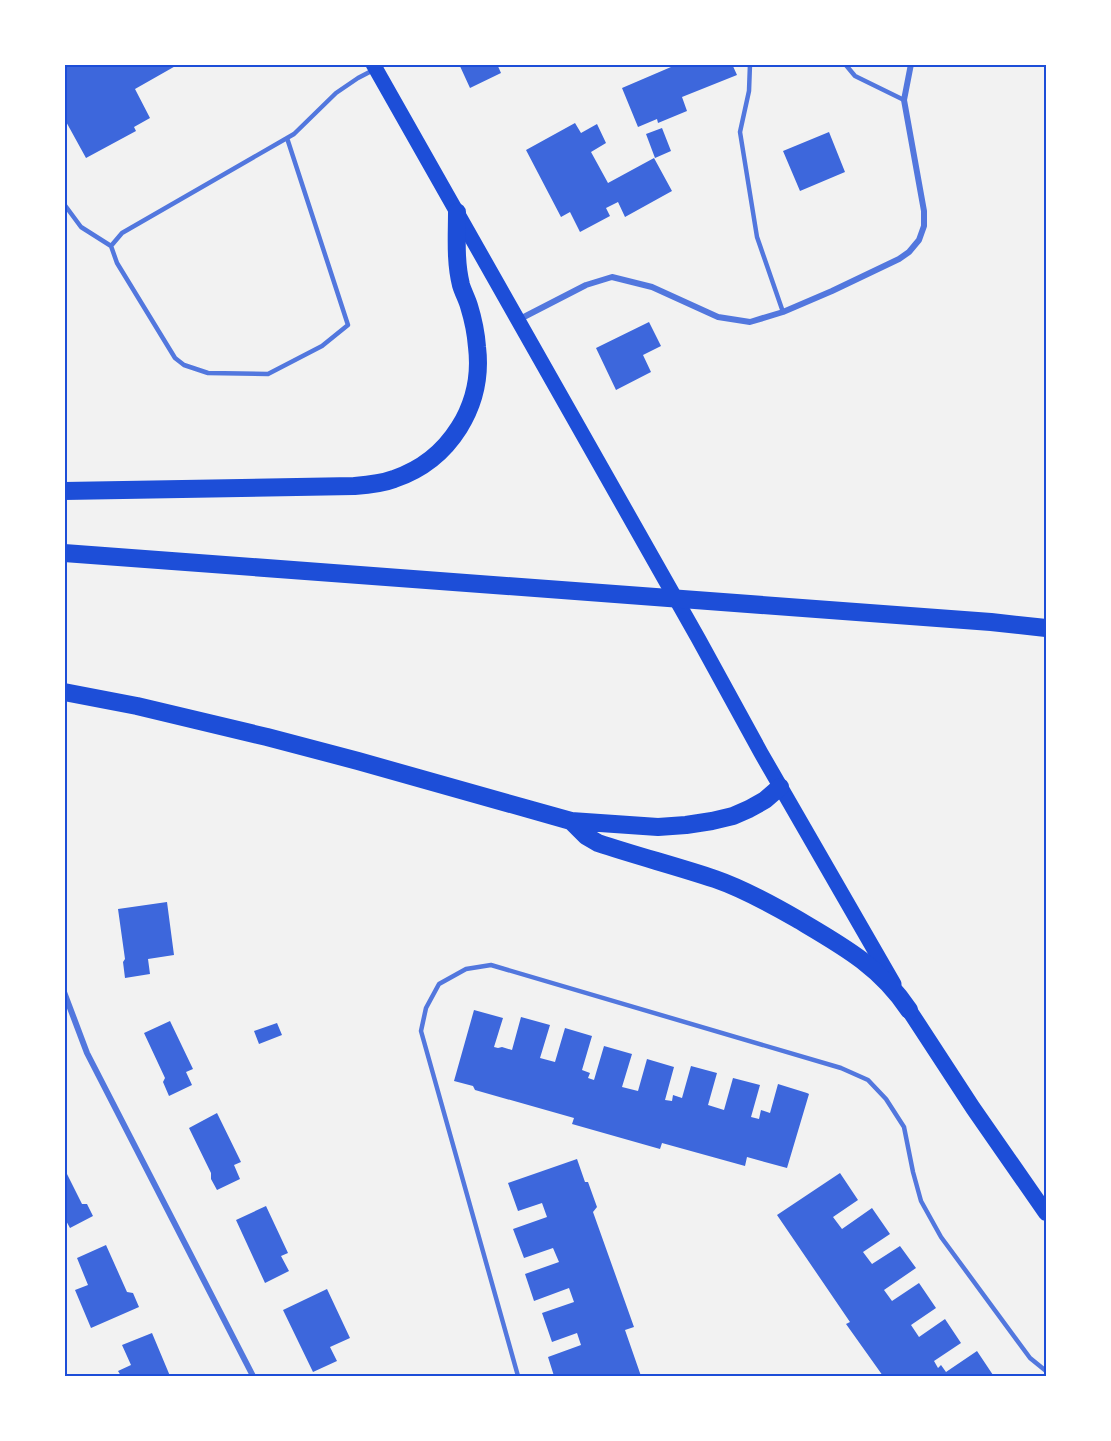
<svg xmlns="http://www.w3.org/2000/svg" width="1111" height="1441" font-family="Quicksand,sans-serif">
  <rect width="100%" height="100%" fill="#f2f2f2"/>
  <path fill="#3d67dc" d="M64,64H179L135,89L150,118L134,127L136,131L86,158L64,118Z
    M459,64H497L501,73L470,88Z
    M678,64H732L737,75L682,97L687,111L658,123L657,119L638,127L622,88Z
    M575,123L581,133L597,124L606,143L591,152L608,183L654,158L672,191L625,217L618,202L606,208L610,216L580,232L570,212L561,217L526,150Z
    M662,128L671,151L655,158L646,134Z
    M829,132L845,172L800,191L783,151Z
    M649,322L661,346L643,355L651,372L616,390L596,348Z
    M167,902L174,955L148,959L150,974L125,978L123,962L125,959L118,909Z
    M474,1010L503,1018L494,1047L498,1048L502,1047L512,1050L521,1017L550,1025L540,1058L555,1062L565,1028L592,1036L582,1070L590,1073L588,1078L594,1080L604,1046L632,1054L622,1087L638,1091L647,1059L674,1067L665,1100L672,1101L673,1095L682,1098L691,1066L717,1073L708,1105L724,1110L733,1078L760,1085L751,1117L759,1119L761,1110L770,1113L778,1084L807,1093L809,1094L787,1168L747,1157L745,1166L662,1143L660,1149L572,1124L574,1118L475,1090L473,1086L454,1081Z
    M170,1021L193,1069L186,1072L192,1085L169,1096L163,1082L165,1078L144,1033Z
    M277,1023L282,1035L259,1044L254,1031Z
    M217,1113L241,1162L234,1165L240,1179L217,1190L211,1179V1173L189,1128Z
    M577,1159L585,1182H588L597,1207L593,1212L634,1327L625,1330L641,1376H588V1375L584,1376H554L548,1357L581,1345L577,1333L552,1342L542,1313L574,1302L569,1288L534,1301L525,1274L559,1262L553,1248L524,1258L513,1229L547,1217L542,1203L518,1211L508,1183Z
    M64,1168L82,1204H87L93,1216L70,1228L64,1217Z
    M840,1173L858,1200L833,1217L842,1229L872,1208L890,1234L863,1252L872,1264L900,1246L916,1268L884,1290L892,1301L919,1283L936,1308L911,1325L919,1337L945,1319L961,1343L934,1361L938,1368L941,1365L946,1372L977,1351L993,1375L991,1376H883L846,1324L850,1322L777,1215Z
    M266,1206L288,1253L281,1256L289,1271L265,1283L236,1220Z
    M106,1245L127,1292L133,1293L139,1307L91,1328L75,1290L88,1285L77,1258Z
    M327,1289L350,1338L330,1347L337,1361L313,1372L283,1310Z
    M152,1333L170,1376H121L118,1371L131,1365L122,1345Z"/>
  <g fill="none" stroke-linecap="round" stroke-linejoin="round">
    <path stroke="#5277de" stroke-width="4.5" d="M750,64L749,91L740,132L757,237L783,312
      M845,64L855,76L904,100
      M287,138L348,325L322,346L268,374L208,373L184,365L175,358L117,263L111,246L122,233L294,134L336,93L358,78L385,64
      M64,204L81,227L111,246
      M518,1376L421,1031L426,1008L439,984L466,969L491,965L841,1068L868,1080L886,1099L904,1127L913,1172L921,1201L941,1237L1030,1358L1046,1371"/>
    <path stroke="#5277de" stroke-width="6" d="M518,320L586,285L612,277L652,287L718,317L750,322L783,312L832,291L899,259L909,252L919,240L924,226V211L904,100L911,64
      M64,992L87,1053L253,1376"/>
    <path stroke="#1d4ed8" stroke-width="15" d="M373,64L698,638L761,753L894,984"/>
    <path stroke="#1d4ed8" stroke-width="16" d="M909,1010L973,1108L1046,1213"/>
    <path stroke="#1d4ed8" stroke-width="18" d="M64,491L354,486C367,485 381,484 394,479C450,460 484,405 477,347C476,333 473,319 469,306C467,299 463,292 461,285C455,261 457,236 457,212
      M64,553L991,622L1046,628
      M64,692L137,706L267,737L358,761L571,821L658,827L686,825L712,821L733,816L749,809L765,800L780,787
      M571,821L586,836L598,843C637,856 676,866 715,879C744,889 771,904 797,919C841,945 880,966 909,1010"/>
  </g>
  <rect width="1111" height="1441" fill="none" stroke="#ffffff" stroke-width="132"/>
  <rect x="66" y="66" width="979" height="1309" fill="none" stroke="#1d4ed8" stroke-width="2"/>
</svg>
